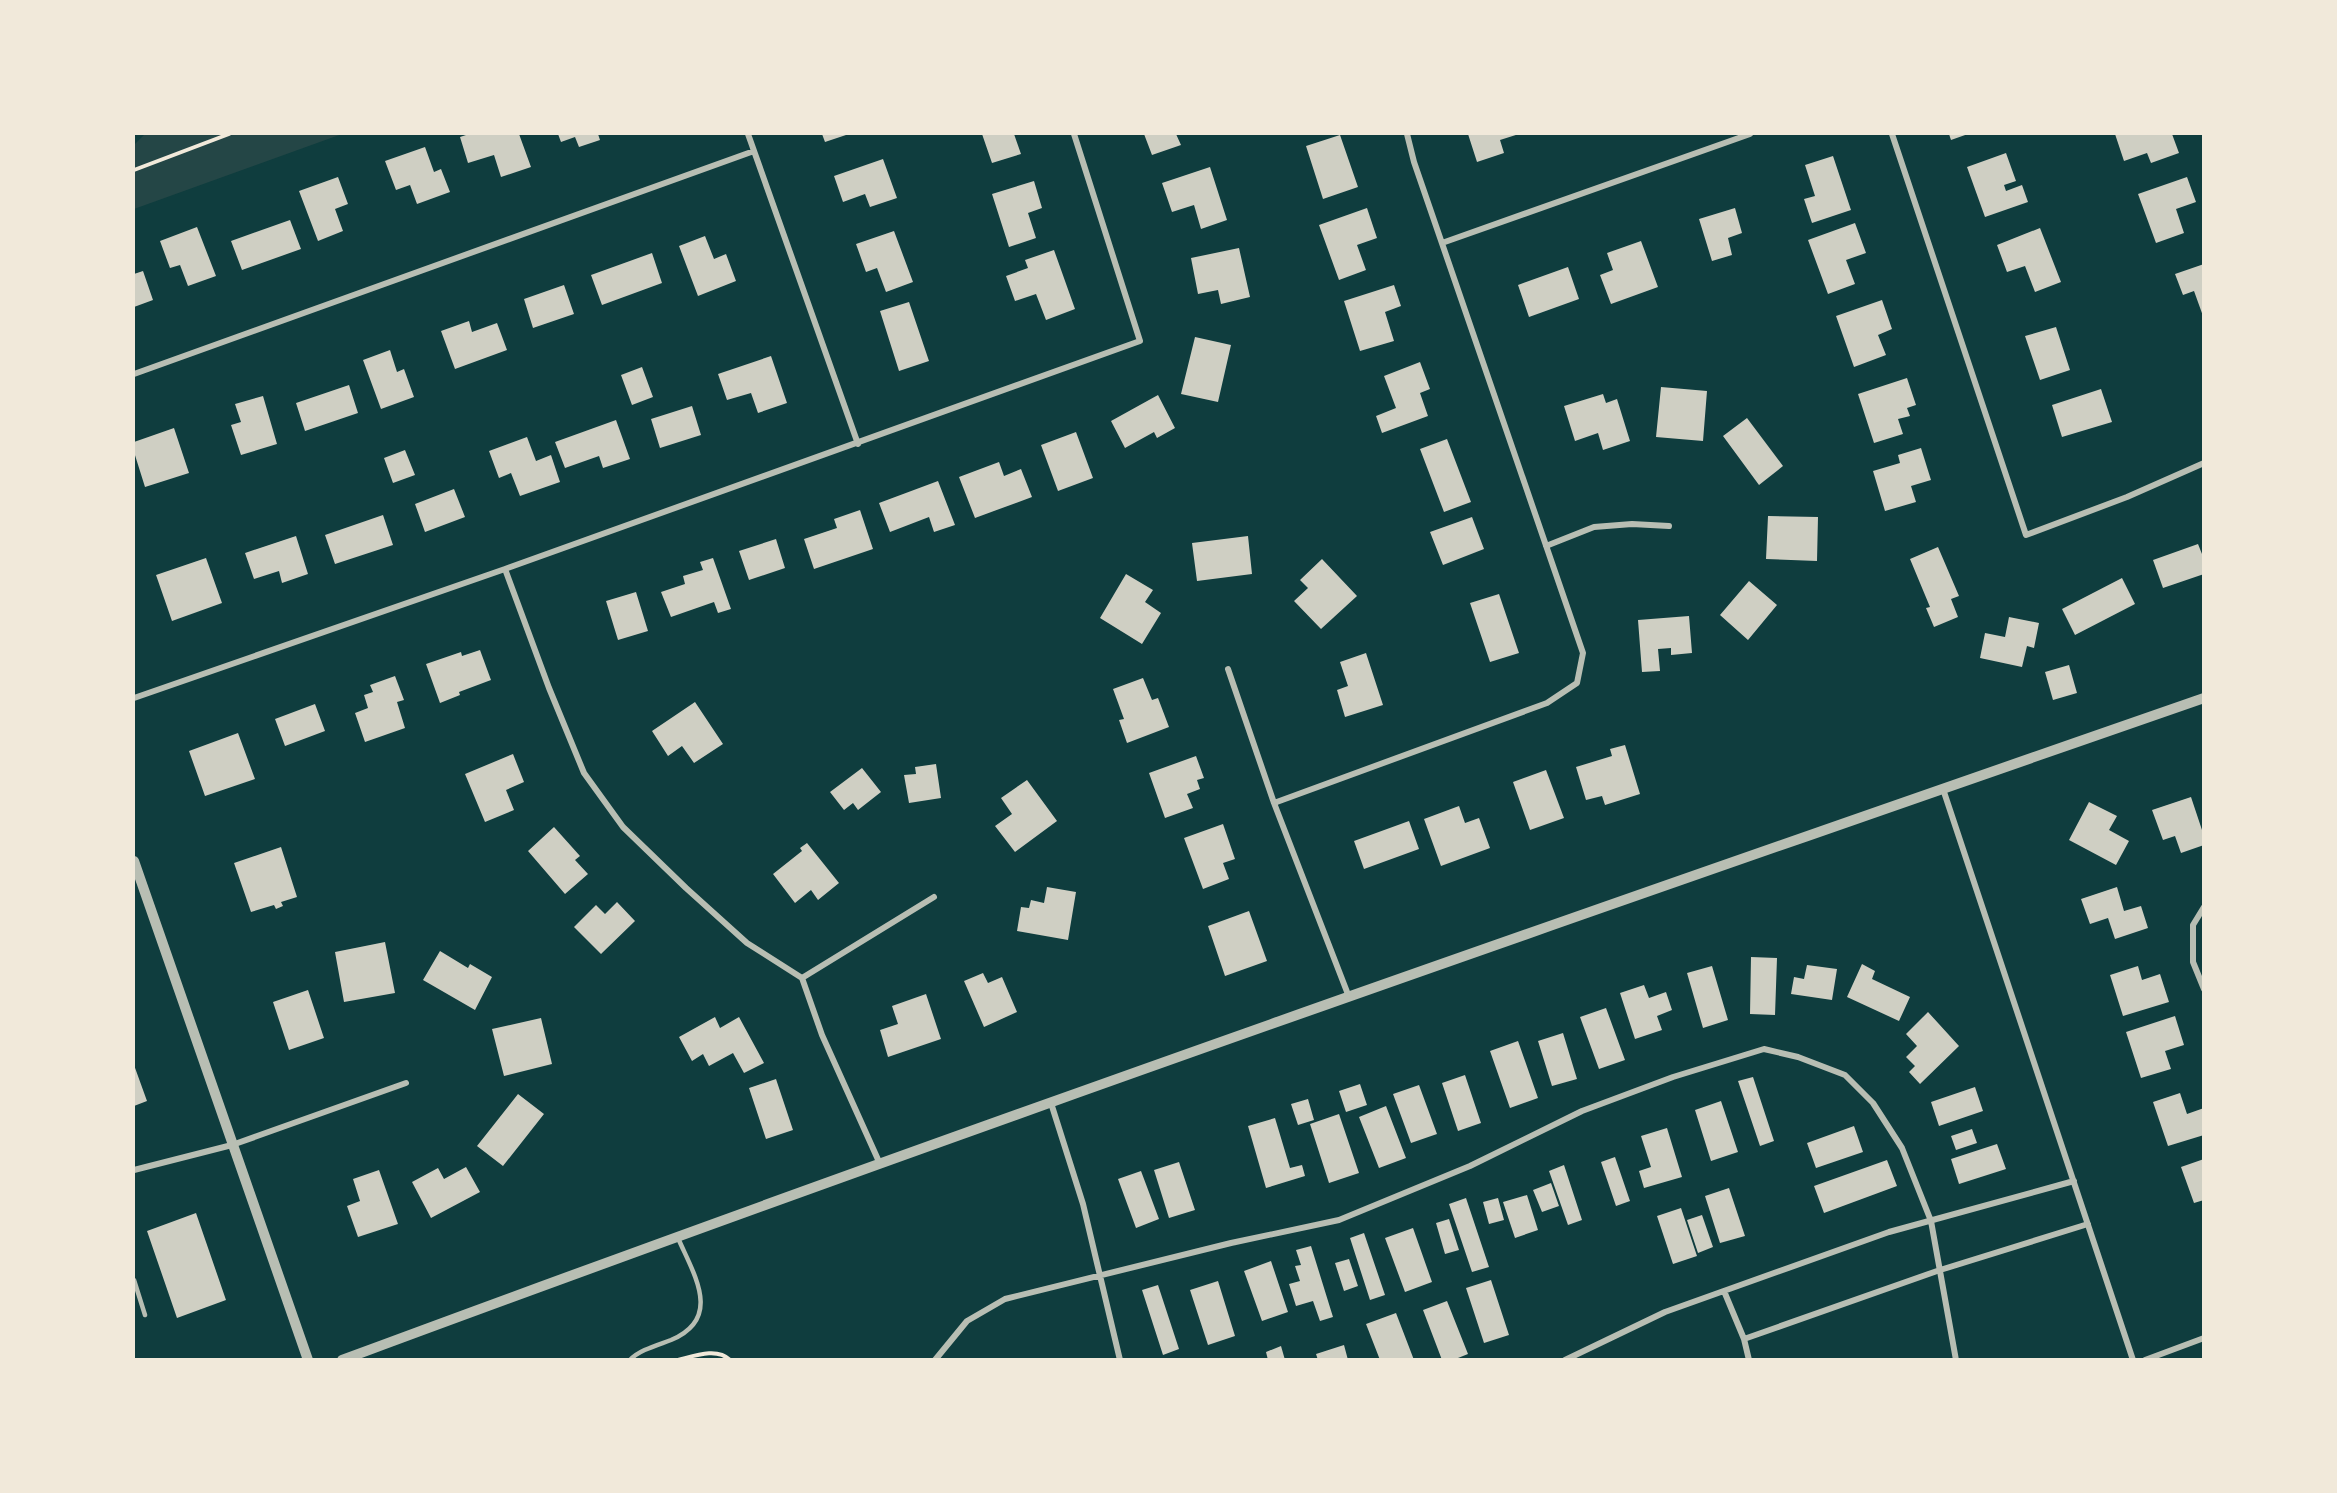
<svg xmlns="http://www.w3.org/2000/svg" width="2337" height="1493" font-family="'Open Sans',sans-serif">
  <rect width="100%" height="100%" fill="#0f3d3e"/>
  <path fill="#244646" d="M145,134H342L134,209V145Z"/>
  <path fill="#cfcfc3" d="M469,134H519L531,167L501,177L494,155L468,163L460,137Z
    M558,134H598L600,140L579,147L575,137L561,142Z
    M822,134H849L825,142Z
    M982,134H1014L1021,154L992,163Z
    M1144,134H1176L1181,145L1152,155Z
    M1468,134H1519L1500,140L1504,153L1477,162Z
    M1949,134H1968L1951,140Z
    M2115,134H2172L2179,153L2151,163L2147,153L2124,161Z
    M1340,135L1358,187L1323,199L1306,146Z
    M425,147L434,172L441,169L450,192L417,204L410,185L396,190L385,161Z
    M2006,153L2016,181L2004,185L2006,191L2022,185L2028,202L1985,217L1967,167Z
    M1833,156L1851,210L1812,223L1804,199L1815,196L1805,165Z
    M883,159L897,198L870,207L865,194L843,202L834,176Z
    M1210,167L1227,220L1201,229L1194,205L1172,212L1162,183Z
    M338,177L348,204L335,209L343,231L318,241L299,191Z
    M2187,177L2196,202L2176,209L2184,233L2156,243L2138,194Z
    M1034,181L1042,208L1028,213L1036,238L1009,247L992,194Z
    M1367,208L1377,238L1357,245L1366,270L1339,280L1319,225Z
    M1735,208L1742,233L1728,238L1732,255L1712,261L1699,219Z
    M290,220L301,249L242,270L231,241Z
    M1855,223L1866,253L1846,260L1855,284L1828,294L1808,240Z
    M197,227L216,276L188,286L180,265L170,268L160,241Z
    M2040,228L2061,282L2035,292L2025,266L2007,272L1997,245Z
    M894,231L913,282L886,292L877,268L866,272L856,244Z
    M705,236L714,259L726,254L736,281L698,296L679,246Z
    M1641,241L1658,287L1611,304L1600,275L1613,270L1607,253Z
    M1239,248L1250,297L1221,304L1218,290L1198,294L1191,258Z
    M1054,250L1075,309L1046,320L1036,294L1015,301L1006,276L1028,268L1025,260Z
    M652,253L662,283L602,305L591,275Z
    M2204,264V316H2203L2194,291L2183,295L2175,274Z
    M1568,267L1579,299L1529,317L1518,285Z
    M143,271L153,300L134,307V274Z
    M564,285L574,314L533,328L524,299Z
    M1394,285L1401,306L1385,312L1394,341L1360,351L1344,301Z
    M1882,300L1892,329L1878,335L1886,355L1854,367L1836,316Z
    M909,302L929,361L899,371L880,311Z
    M469,321L472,332L497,323L507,350L455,369L441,331Z
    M2056,327L2070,370L2040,380L2025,336Z
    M1195,337L1231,345L1218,402L1181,394Z
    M390,350L397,372L404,369L414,397L381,409L363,360Z
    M771,356L787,403L758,413L751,393L727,400L718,374Z
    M1420,362L1430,389L1420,393L1428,416L1382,433L1376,416L1396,408L1384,376Z
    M642,367L653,397L632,405L621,375Z
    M1907,378L1916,405L1907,408L1910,416L1898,419L1903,434L1874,443L1858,394Z
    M349,385L358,413L305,431L296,403Z
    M1661,387L1707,391L1703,441L1656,437Z
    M2101,389L2112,422L2062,437L2052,405Z
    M1603,394L1606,403L1617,399L1630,441L1603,450L1598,433L1575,441L1564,406Z
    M1158,395L1175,428L1157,438L1154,432L1125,448L1111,421Z
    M263,396L277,444L241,455L231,425L241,422L235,404Z
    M692,406L701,435L660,448L651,419Z
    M1747,418L1783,466L1759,485L1723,436Z
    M616,420L630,459L603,468L599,456L565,468L555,442Z
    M174,428L189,473L145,487L134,452V442Z
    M1076,432L1093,478L1058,491L1041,445Z
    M527,437L536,461L551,455L560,482L520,496L511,473L499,478L489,451Z
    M1447,439L1471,502L1444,512L1420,449Z
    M1921,448L1931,480L1911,486L1916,502L1885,511L1873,471L1900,463L1898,455Z
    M405,450L415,475L393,483L384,458Z
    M999,462L1004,476L1021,469L1032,497L975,518L959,477Z
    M938,481L955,525L934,532L929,517L890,532L879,503Z
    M454,489L465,517L425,532L415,504Z
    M860,510L873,549L814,569L804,539L837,528L834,519Z
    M383,515L393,545L335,564L325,535Z
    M1768,516L1818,517L1817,561L1766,559Z
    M1472,517L1484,549L1443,565L1430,532Z
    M296,536L308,574L282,583L279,571L254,579L245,553Z
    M1248,536L1252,574L1197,581L1192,543Z
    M776,539L785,568L749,580L739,551Z
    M2198,544L2204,559V574L2163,588L2153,560Z
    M1938,547L1959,596L1951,599L1958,617L1934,627L1926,608L1930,607L1910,559Z
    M206,558L222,603L172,621L156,575Z
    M713,558L731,609L718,613L714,602L671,617L661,592L685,584L683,576L703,570L700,562Z
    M1322,559L1357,596L1321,629L1294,601L1308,588L1300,580Z
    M1126,574L1153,590L1145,602L1161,613L1142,644L1100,618Z
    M2122,578L2135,604L2075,635L2062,609Z
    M1749,581L1777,605L1748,640L1720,615Z
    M636,592L648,631L618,640L606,601Z
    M1499,594L1519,653L1490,662L1470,603Z
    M1689,616L1692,653L1671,655V648L1658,649L1660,671L1642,672L1638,620Z
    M2009,617L2039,623L2034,648L2027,646L2022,667L1980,658L1985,633L2005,637Z
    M480,650L491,680L459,692L460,695L440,703L426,664L461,652L462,656Z
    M1366,653L1383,705L1345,717L1337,690L1348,686L1340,662Z
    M2069,665L2077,693L2053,700L2045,672Z
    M395,676L404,700L397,702L405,728L365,742L355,713L368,708L364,695L373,692L370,685Z
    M1143,678L1152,700L1158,698L1169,727L1127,743L1119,720L1124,719L1113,689Z
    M695,702L723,744L694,763L682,746L668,756L652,731Z
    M315,704L325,731L285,746L275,719Z
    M238,733L255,779L205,796L189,751Z
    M1625,745L1640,794L1605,805L1602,796L1586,800L1576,767L1612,756L1610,749Z
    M513,754L524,782L506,790L514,810L485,822L465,774Z
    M1196,756L1204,778L1197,780L1200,789L1187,794L1193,808L1165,818L1149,773Z
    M936,764L941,798L909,803L904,775L916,774L915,767Z
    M862,768L881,792L858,810L853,803L844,810L830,792Z
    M1546,770L1564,818L1530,830L1513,782Z
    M1027,780L1057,821L1015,852L995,826L1012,814L1001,798Z
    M2191,797L2204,836V845L2181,853L2175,836L2163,840L2152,810Z
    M2089,802L2117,816L2109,830L2129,841L2116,865L2069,840Z
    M1459,806L1465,823L1479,818L1490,848L1441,866L1424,819Z
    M1409,821L1419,849L1364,869L1354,841Z
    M1223,824L1235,859L1223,863L1229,879L1203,889L1184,838Z
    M554,827L580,856L575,860L588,874L565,894L528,851Z
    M807,843L839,883L818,900L811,890L795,903L773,874L802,851L800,848Z
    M281,847L297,897L281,902L283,906L276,909L274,905L251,912L234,863Z
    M1047,887L1076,892L1068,940L1017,931L1021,907L1029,908L1031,900L1044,903Z
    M2117,887L2124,911L2141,906L2148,928L2115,939L2108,918L2090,924L2081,899Z
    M617,902L635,921L601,954L574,927L596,905L605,914Z
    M1249,911L1267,961L1225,976L1208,926Z
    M385,942L395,993L344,1002L335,952Z
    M440,951L468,968L470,964L492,977L475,1010L423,980Z
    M1751,957L1777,958L1775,1015L1750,1014Z
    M1862,964L1875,971L1872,979L1910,997L1899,1021L1847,997Z
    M1807,965L1837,969L1832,1000L1791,994L1794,977L1804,979Z
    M1712,966L1728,1020L1703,1028L1687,973Z
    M2138,966L2142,980L2160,974L2169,1002L2123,1016L2110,975Z
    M983,973L988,983L1002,977L1017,1012L984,1027L964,981Z
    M1644,985L1649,998L1666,992L1672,1010L1657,1016L1662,1030L1635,1039L1620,993Z
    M308,990L324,1038L289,1050L273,1002Z
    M926,994L941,1039L888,1057L880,1030L898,1024L892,1006Z
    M1606,1008L1625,1060L1599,1069L1580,1017Z
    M1928,1012L1959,1046L1920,1084L1909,1072L1915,1066L1906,1057L1917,1046L1906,1034Z
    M2175,1016L2184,1045L2165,1051L2171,1069L2141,1078L2126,1032Z
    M715,1017L720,1028L739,1017L764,1063L744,1073L733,1053L709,1066L703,1054L692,1061L679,1037Z
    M541,1018L552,1064L504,1076L492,1029Z
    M1563,1033L1577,1079L1552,1086L1538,1041Z
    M1518,1041L1538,1098L1510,1108L1490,1051Z
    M134,1065L147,1101L134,1106Z
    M1465,1075L1481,1123L1458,1131L1442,1083Z
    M1753,1077L1774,1141L1760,1146L1738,1081Z
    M776,1079L793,1130L766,1139L749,1088Z
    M1360,1084L1367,1105L1346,1112L1339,1091Z
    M1419,1085L1437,1134L1411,1143L1393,1094Z
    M1975,1087L1983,1111L1939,1126L1931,1102Z
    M2180,1093L2187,1114L2204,1108V1135L2168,1146L2153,1102Z
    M518,1094L544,1114L503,1166L477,1146Z
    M1308,1099L1314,1120L1298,1125L1291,1104Z
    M1721,1101L1738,1152L1711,1161L1695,1110Z
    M1386,1106L1406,1158L1379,1168L1359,1117Z
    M1339,1114L1359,1173L1329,1183L1310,1124Z
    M1275,1118L1290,1168L1302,1165L1305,1176L1266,1188L1248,1126Z
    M1854,1126L1863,1152L1816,1168L1807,1143Z
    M1667,1128L1682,1177L1644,1188L1639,1171L1651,1167L1641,1136Z
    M1972,1129L1977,1143L1956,1150L1951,1136Z
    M1997,1144L2006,1169L1959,1184L1951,1159Z
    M1615,1157L1630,1201L1616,1206L1601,1162Z
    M2204,1159V1200L2194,1203L2181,1167Z
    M1887,1160L1897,1186L1824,1213L1814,1186Z
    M1179,1162L1195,1210L1169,1218L1154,1170Z
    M1564,1165L1582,1220L1568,1225L1549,1171Z
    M466,1167L480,1192L431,1218L412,1182L438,1168L444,1179Z
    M379,1170L398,1224L358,1237L347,1206L360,1201L353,1179Z
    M1141,1171L1159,1219L1136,1228L1118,1179Z
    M1551,1183L1559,1206L1542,1212L1533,1190Z
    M1729,1188L1745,1236L1720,1243L1705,1196Z
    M1527,1195L1538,1230L1515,1238L1503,1202Z
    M1466,1198L1489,1267L1472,1272L1449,1204Z
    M1498,1198L1504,1220L1489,1224L1483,1202Z
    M1681,1208L1697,1256L1673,1264L1657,1216Z
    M196,1213L226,1300L177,1318L147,1231Z
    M1702,1215L1713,1247L1698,1253L1687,1220Z
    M1449,1219L1459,1250L1445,1254L1436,1223Z
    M1413,1228L1432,1282L1405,1292L1385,1238Z
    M1364,1233L1385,1295L1370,1300L1350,1238Z
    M1311,1246L1333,1317L1320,1321L1313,1301L1296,1306L1289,1284L1300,1281L1295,1266L1301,1265L1296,1250Z
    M1349,1259L1358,1286L1344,1291L1335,1263Z
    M1271,1261L1288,1312L1262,1321L1244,1271Z
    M1491,1280L1509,1335L1484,1343L1466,1288Z
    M1218,1281L1235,1336L1208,1345L1190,1290Z
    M1158,1285L1179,1349L1163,1355L1142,1290Z
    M1447,1301L1468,1354L1453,1360H1442L1423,1310Z
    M1396,1313L1414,1360H1380L1366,1324Z
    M1344,1345L1348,1360H1318L1316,1354Z
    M1281,1346L1285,1360H1268L1266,1352Z"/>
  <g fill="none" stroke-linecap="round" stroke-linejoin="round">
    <path stroke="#f1e9da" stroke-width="4" d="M134,170L229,134
      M678,1360C694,1356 717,1347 730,1360"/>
    <path stroke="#b8beb3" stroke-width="4.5" d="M134,1280L145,1315
      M630,1360C639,1350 658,1345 671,1340C723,1318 694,1275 678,1238"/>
    <path stroke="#b8beb3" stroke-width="6" d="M748,134L858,444
      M1892,134L2026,535L2127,497L2204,463
      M1442,243L1750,134
      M134,374L754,151
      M1546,546L1594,527L1632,524L1669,526
      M505,569L549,688L584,773L623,827L686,888L747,943L802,978L822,1035L880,1164
      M1228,669L1274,803L1349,997
      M134,698L505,569L1140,341L1074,134
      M1943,789L2133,1360
      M1274,803L1547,703L1577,683L1583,653L1414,162L1407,134
      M2204,907L2193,925V962L2204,989
      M802,978L934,897
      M1051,1103L1083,1204L1120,1360
      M134,1170L232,1145L406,1083
      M1724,1291L1744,1339L1749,1360
      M1744,1339L1940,1270L2088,1224
      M935,1360L967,1321L1005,1299L1231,1243L1339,1220L1470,1166L1582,1111L1673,1077L1764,1049L1798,1057L1845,1075L1873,1103L1902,1148L1931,1221L1956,1360
      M1565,1360L1665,1312L1889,1232L2074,1181
      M2145,1360L2204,1338"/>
    <path stroke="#b8beb3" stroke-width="10" d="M134,861L308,1360
      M342,1360C959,1131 1582,914 2204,698"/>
  </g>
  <rect width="2337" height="1493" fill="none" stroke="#f1e9da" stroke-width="270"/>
</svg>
